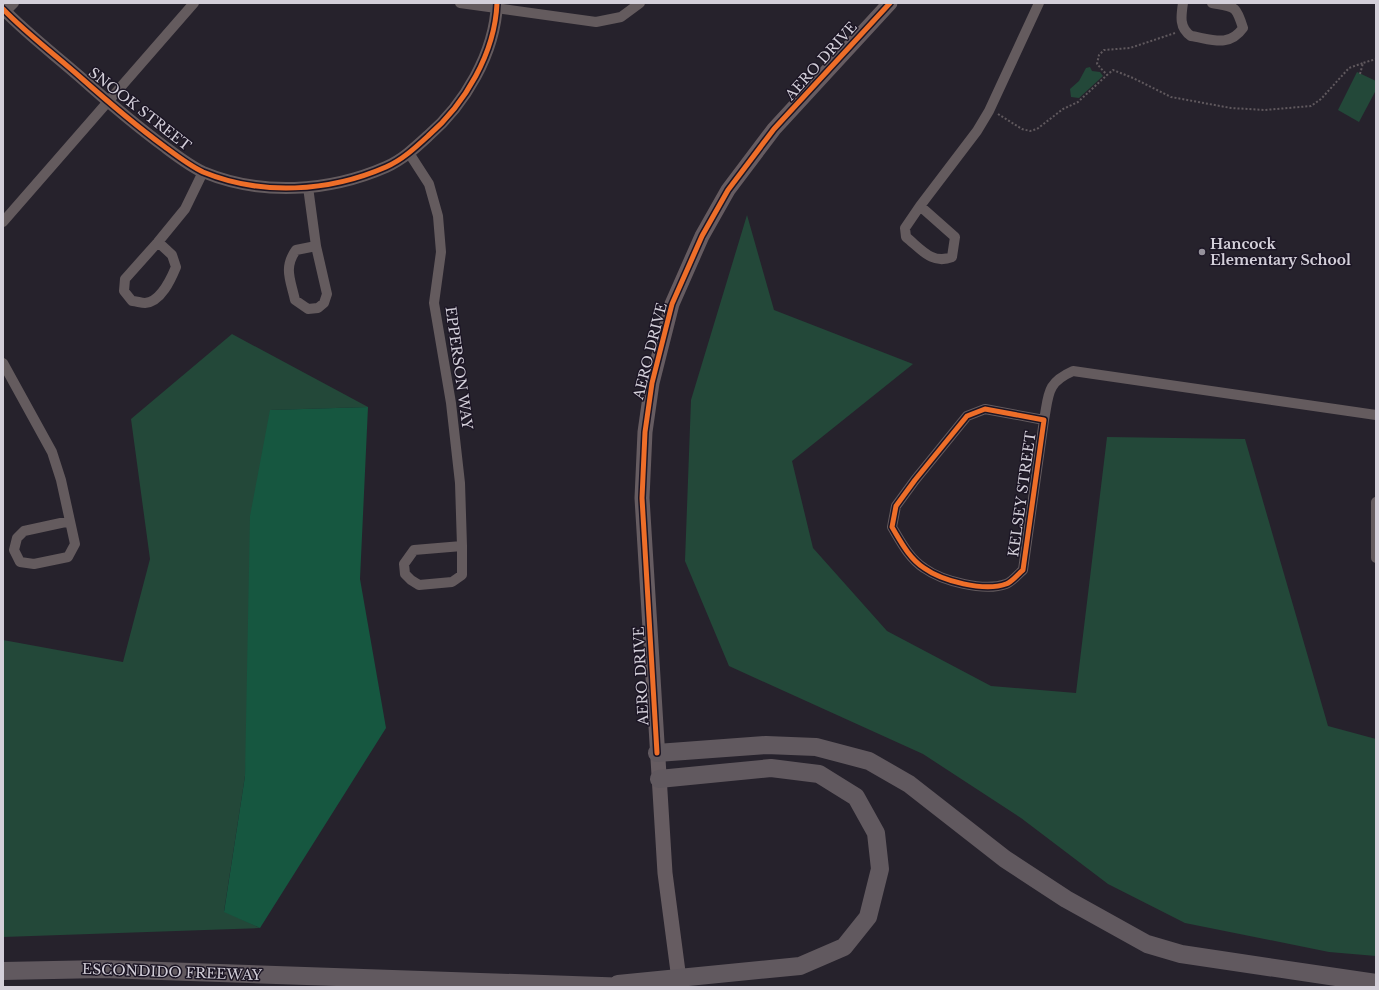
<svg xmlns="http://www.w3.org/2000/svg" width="1379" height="990" font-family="'Libre Baskerville',serif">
  <rect width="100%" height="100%" fill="#26222c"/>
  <path fill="#234839" d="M1090,67L1092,71L1100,72L1103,76L1079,98L1071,97L1070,89L1079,81L1086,68Z
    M1357,72L1376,81V90L1359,122L1338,110Z
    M747,215L774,310L913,364L792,461L813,548L887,631L991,686L1076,693L1107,437L1245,439L1328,726L1376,739V956L1329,952L1185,923L1108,884L1021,818L923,754L729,666L685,561L691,400Z
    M232,334L368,407L271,410L245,776L224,911L260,928L3,937V640L123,662L150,559L131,419Z"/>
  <path fill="#165740" d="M368,407L360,579L386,728L260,928L224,912L245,776L250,516L270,410Z"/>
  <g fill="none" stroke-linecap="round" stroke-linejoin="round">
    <path stroke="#60595e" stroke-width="2" stroke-dasharray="2 2" stroke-linecap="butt" d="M1175,33L1130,48L1104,50L1099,55L1097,64L1107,75L1113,70L1133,78L1171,97L1231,108L1265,110L1311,106L1321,99L1349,68L1363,63
      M1360,74L1363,63L1376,59
      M998,114L1022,129L1030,131L1037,129L1063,109L1078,102L1107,75"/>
    <path stroke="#645b5e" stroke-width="10" d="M460,3L596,22L621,17L640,3
      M1183,3C1181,16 1179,28 1191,36C1211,39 1229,48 1243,28C1236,5 1235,7 1212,3
      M3,14L14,3
      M409,153L429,184L438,216L441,252L434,303L451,403L460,483L462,546
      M308,187L316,246
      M920,206L977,131L989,111L1039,3
      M920,206L955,237L952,257C932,265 921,249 906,237L905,228Z
      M3,222L194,3
      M158,242L172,255L176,267C171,279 161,302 145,303C141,303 136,301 132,301L124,291L125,279Z
      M158,242L185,209L203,172
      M316,246L327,294L324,303L318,308L308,309L295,300C291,281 283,268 296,250Z
      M3,363L52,452L61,480L70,521
      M985,409L1044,420L1023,570C1018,574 1012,582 1006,584C984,592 942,581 924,568C909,558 901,542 892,527L896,506L915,480L967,416Z
      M1044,420C1049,394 1046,383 1073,371L1376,415
      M1376,502V558
      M70,521L75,544L68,557L34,564L20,562L14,550L17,538L24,531Z
      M462,546V575L452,582L419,585L411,580L405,574L404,564L414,550Z"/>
    <path stroke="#645b5e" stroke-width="12" d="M3,9C26,33 54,54 79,76C107,101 135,125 165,147C177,156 190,166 203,172C261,196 329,192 386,167C402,160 415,148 428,136C465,104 495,53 497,3"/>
    <path stroke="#665c61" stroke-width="15" d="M680,987L665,873L642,498L645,432L652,383L672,304L702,236L728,190L774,129L890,3"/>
    <path stroke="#61595f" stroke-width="18" d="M657,753L766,745L816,747L869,761L909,784L1005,859L1066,899L1147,944L1181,954L1376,983
      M3,971L103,969L630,987
      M618,984L800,966L844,947L868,917L880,869L876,833L856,797L819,774L771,768L659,779"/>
    <g stroke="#1c1625" stroke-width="8">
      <path id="cycleway" d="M3,9C26,33 54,54 79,76C107,101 135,125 165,147C177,156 190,166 203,172C261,196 329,192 386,167C402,160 415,148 428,136C465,104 495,53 497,3
        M985,409L1044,420L1023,570C1018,574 1012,582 1006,584C984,592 942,581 924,568C909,558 901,542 892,527L896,506L915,480L967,416Z
        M657,753L642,498L645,432L652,383L672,304L702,236L728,190L774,129L890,3"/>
    </g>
    <use href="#cycleway" stroke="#ee6e29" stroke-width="5"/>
  </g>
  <circle fill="#96929c" stroke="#1c1625" stroke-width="1.5" cx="1202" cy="252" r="4"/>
  <g text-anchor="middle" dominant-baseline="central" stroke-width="3" stroke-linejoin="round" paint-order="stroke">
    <g font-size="14" fill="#d3cfd9" stroke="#1c1625">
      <text transform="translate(821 61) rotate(-48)">AERO DRIVE</text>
      <text transform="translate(140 109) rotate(38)">SNOOK STREET</text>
      <text transform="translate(650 351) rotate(-76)">AERO DRIVE</text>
      <text transform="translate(459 368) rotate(82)">EPPERSON WAY</text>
      <text transform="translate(1022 494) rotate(-82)">KELSEY STREET</text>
      <text transform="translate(641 676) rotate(-93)">AERO DRIVE</text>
      <text transform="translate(172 972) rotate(2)">ESCONDIDO FREEWAY</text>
    </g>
    <g font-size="14" font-weight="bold" fill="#d3cfd9" stroke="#1c1625" text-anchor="start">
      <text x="1210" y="244">Hancock<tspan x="1210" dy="16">Elementary School</tspan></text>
    </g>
  </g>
  <rect width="1379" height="990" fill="none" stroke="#d3cfd9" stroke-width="8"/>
</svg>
